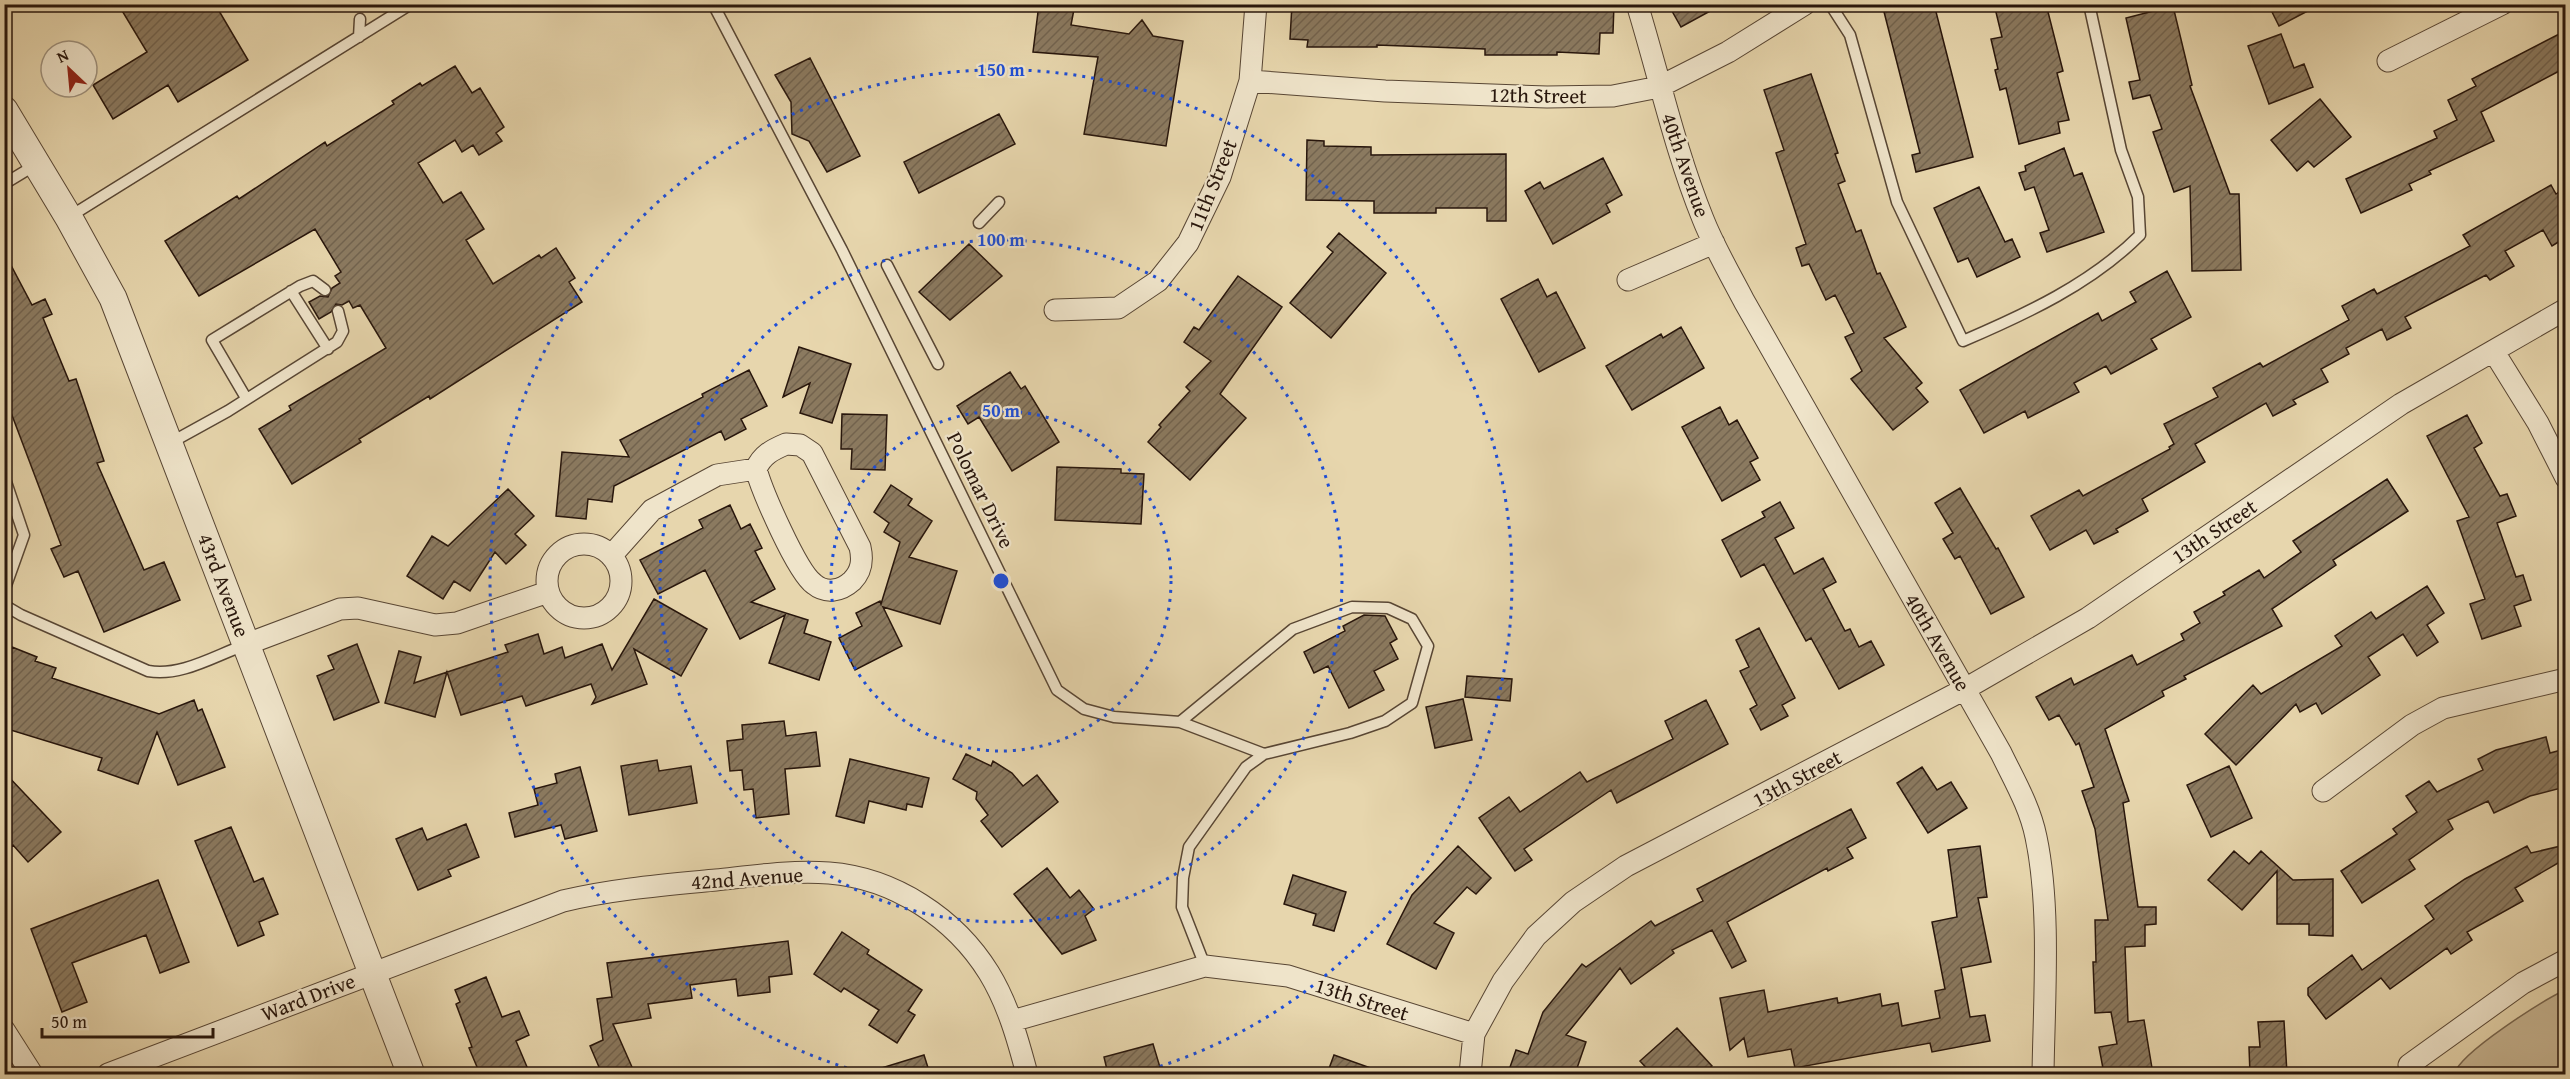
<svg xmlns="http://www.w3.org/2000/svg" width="2570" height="1079" font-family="'Gentium Book Plus',serif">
  <defs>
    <pattern id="building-hatch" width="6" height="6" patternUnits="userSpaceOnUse" patternTransform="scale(1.5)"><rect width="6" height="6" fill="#8b7a60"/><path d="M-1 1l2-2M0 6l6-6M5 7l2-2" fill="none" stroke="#72634e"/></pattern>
  </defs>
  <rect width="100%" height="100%" fill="#e7d6ad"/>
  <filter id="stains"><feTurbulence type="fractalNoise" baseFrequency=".00333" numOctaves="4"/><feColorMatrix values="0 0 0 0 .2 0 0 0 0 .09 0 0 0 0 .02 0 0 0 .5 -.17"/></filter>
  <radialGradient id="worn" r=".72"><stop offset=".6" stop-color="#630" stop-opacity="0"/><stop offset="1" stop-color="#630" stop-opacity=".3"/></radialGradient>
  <path fill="#c7b592" stroke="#78664f" stroke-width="1.5" d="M2565,990V1074H2454C2461,1052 2542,1001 2565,990Z"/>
  <path fill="url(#building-hatch)" stroke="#28160c" stroke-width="1.5" d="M118,4H215L248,60L178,102L168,85L113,119L93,85L147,52Z
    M1039,4H1075L1071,25L1129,34L1142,20L1153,36L1183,41L1166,146L1084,134L1098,57L1033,52Z
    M1292,4H1614L1613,33H1600L1599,54L1557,52V55H1485V49L1377,45V47H1307L1308,40L1290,39Z
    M1668,4H1723L1681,27Z
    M1882,4H1934L1973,157L1916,172L1912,155L1920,153Z
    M1994,4H2046L2063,71L2057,73L2069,120L2058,122L2060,133L2019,144L2006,88L2000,90L1995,70L1998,69L1991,39L2002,37Z
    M2268,4H2321L2279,26Z
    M2173,6L2192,85L2190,86L2230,194H2239L2241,270L2192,271L2190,186L2174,192L2153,132L2162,129L2150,95L2133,99L2129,82L2140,80L2126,18Z
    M2565,31V68L2481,112L2494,141L2429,171L2431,174L2409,184L2412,190L2361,213L2346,179L2437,138L2434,131L2457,120L2448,100L2476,86L2472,79Z
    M2281,34L2294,68L2304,64L2313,87L2269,104L2248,46Z
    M810,58L860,156L827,172L809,141L792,134L791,102L775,75Z
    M455,66L472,93L480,88L504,127L496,133L502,141L479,155L473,145L462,152L455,140L418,163L443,203L461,192L484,229L466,240L493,284L539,255L541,258L556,248L575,278L569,282L582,302L430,399L429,396L359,439L361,442L292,484L259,429L291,410L289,406L386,348L360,305L353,308L349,301L342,305L336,304L331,312L319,319L309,302L320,296L328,297L332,288L340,283L335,276L341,272L315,229L199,296L165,241L237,196L239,199L325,142L327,146L394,104L392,101L420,83L422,86Z
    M1811,74L1838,153L1835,154L1845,181L1838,184L1856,232L1861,230L1877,274L1880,273L1906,327L1884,338L1922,383L1916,388L1928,402L1893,430L1851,379L1862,371L1845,337L1854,333L1835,295L1826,300L1809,264L1802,266L1796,248L1806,244L1776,153L1784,150L1764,90Z
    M2320,99L2351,137L2314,167L2308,161L2297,171L2271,140Z
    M999,114L1015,144L919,193L904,162Z
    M1307,140L1324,141V146L1371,147V155L1506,154V221H1487V208H1436V213H1374V201L1306,200Z
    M2064,148L2074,176L2082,173L2104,232L2047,252L2040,233L2049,230L2034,187L2025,190L2019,173L2026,171L2025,166Z
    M1603,158L1622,195L1606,204L1610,212L1553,244L1525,191L1540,182L1544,189Z
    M2551,185L2556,194L2565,188V238L2552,246L2543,230L2505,251L2514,266L2490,280L2486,275L2405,317L2411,328L2387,340L2382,329L2346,348L2349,354L2321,369L2328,382L2293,400L2296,404L2273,416L2266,403L2195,444L2205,462L2142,499L2148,511L2116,529L2118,532L2094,544L2086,530L2050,550L2031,516L2079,490L2083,496L2170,449L2169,447L2174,444L2164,424L2218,397L2213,388L2260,363L2263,367L2349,320L2342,306L2374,289L2377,294L2470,246L2463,235Z
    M1979,187L2005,242L2012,239L2020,257L1977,277L1968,258L1958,262L1934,208Z
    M1339,233L1386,273L1331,338L1290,303L1333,252L1327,247Z
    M969,244L1002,276L950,320L919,292Z
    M4,252L32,305L45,299L52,314L43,318L69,381L76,379L104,461L97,463L144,570L164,562L180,600L104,632L78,571L64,577L51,549L61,545L4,394Z
    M2167,271L2191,317L2151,339L2157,349L2111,374L2106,366L2074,383L2079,392L2028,418L2025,411L1984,433L1960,390L2098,313L2102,321L2136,302L2130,292Z
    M1238,276L1282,307L1220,394L1246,418L1190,480L1148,442L1161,427L1159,425L1190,391L1186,387L1211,361L1184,342L1194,327L1199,330Z
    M1538,279L1547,297L1556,292L1585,348L1539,372L1501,299Z
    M1681,327L1704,368L1632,410L1606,366L1661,334L1663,338Z
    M799,347L851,364L832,423L800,413L810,383L783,397Z
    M749,370L767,406L741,419L746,429L725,440L721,431L614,486L612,502L588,499L586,519L556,516L562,452L629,457L620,440L703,397L702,394Z
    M1010,372L1021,389L1025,386L1059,442L1012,471L979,417L968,424L957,406Z
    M1720,407L1729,425L1737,420L1758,458L1750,462L1760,480L1722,501L1682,427Z
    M842,414L887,415L885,470L851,469L852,449H841Z
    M2467,415L2482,443L2474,448L2500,496L2507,494L2516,516L2497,523L2516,577L2523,575L2531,600L2514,606L2521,626L2482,639L2470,604L2485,599L2457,521L2469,517L2427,436Z
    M1057,467L1121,469V473L1144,474L1141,524L1055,520Z
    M2387,479L2408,511L2333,560L2336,565L2272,609L2282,626L2184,676L2186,679L2162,691L2164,696L2105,729L2129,801L2123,803L2138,907H2156V924L2145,925V946L2125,947L2128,1022L2144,1020L2152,1068L2104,1074L2099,1047L2117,1044L2111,1012L2095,1013L2093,962H2096L2095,920H2108L2095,829L2082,791L2094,787L2079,743L2076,745L2059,715L2049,720L2036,697L2071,678L2074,685L2132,655L2137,665L2184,640L2181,634L2200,623L2194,612L2225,595L2223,592L2259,570L2264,578L2301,552L2293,541Z
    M891,485L912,499L908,505L932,521L909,557L957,571L940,624L883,607L902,646L855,670L839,638L862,626L856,613L880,601L881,604L900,542L884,532L889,523L874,512Z
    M1960,488L1996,549L1998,548L2024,597L1991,614L1960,556L1955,559L1943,539L1953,533L1935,503Z
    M508,489L534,516L515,534L526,545L506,564L495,552L470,591L454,581L443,599L407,576L432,536L448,546Z
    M1780,502L1794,528L1775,538L1794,574L1823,558L1836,582L1823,589L1845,631L1850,629L1859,647L1871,641L1884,665L1839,689L1811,638L1806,641L1764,564L1741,577L1722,540L1765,517L1762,512Z
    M730,505L741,529L750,524L762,548L755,551L775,589L751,602L808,620L804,633L831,642L819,680L769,663L785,615L740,639L705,570L658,594L640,560L703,528L699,520Z
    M2427,586L2444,613L2427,625L2438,642L2417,656L2403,634L2368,657L2380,675L2322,714L2316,703L2300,712L2296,704L2236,765L2205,734L2253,685L2261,694L2342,646L2335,636L2371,612L2376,619Z
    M654,599L707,629L681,676L634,649L647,684L592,704L596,697L591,684L526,706L522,696L461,715L447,672L435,717L385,703L399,651L421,657L414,683L508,652L505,645L538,634L544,654L562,647L565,658L602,644L612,670Z
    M1364,615L1385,616L1397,639L1390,643L1398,659L1374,671L1384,690L1349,708L1328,666L1314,673L1304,652L1345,631L1343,626Z
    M1759,628L1795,698L1782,705L1788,716L1761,730L1750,709L1757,705L1740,671L1749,667L1736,640Z
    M357,644L379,702L334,720L317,676L334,669L328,656Z
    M12,647L37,657L35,661L56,668L52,678L159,714L194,700L198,711L202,709L225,767L178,785L157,732L138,784L98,770L102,758L4,728V665Z
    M1467,676L1512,679L1510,701L1465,697Z
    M1463,699L1472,740L1435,748L1426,707Z
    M1706,700L1728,744L1617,803L1611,790L1524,849L1532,860L1515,871L1479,818L1509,797L1520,812L1580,772L1587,782L1673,739L1665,721Z
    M784,721L786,736L816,732L820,766L785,769L789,814L756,818L753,789L744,790L742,770L730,771L727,741L743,739L742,725Z
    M2546,737L2550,753L2565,749V787L2530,796L2494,813L2488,801L2448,820L2453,829L2409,860L2415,869L2362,903L2341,871L2397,834L2393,829L2417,812L2406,796L2429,781L2437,792L2483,770L2478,759L2496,750Z
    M966,754L991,766L993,761L1012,773L1023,786L1037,775L1058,802L1002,847L981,821L988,815L976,799L977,792L953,779Z
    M850,759L929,778L922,807L907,804L906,810L869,801L864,823L836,816Z
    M657,760L659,771L691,766L697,803L629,815L621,766Z
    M2229,766L2252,818L2211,837L2187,785Z
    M580,767L597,831L565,839L561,825L515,837L509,813L538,805L534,789L557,783L555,774Z
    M1922,767L1937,790L1951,782L1967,808L1928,833L1897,783Z
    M4,772L61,832L28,862L13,845L4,853Z
    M1851,809L1866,838L1847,848L1853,858L1828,871L1827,868L1727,922L1746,961L1732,968L1712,930L1672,950L1674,953L1631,984L1620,968L1566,1035L1586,1042L1575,1074H1521L1509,1070L1516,1050L1528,1054L1543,1012L1582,964L1586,967L1651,921L1655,926L1703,901L1697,889Z
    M466,824L479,857L448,870L451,876L418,890L396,839L422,828L427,840Z
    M231,827L254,882L263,878L278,914L259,922L264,935L238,946L195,841Z
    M2565,845V859L2515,888L2523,901L2467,932L2472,940L2451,954L2447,948L2390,989L2381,978L2326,1019L2308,995V988L2352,955L2362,970L2434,919L2425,906L2465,879L2527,846L2531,853Z
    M1458,846L1491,878L1476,894L1467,887L1434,923L1454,933L1436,969L1387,944L1412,895Z
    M1980,846L1987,897L1978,898L1991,962L1961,968L1970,1017L1985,1015L1990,1041L1932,1052L1930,1043L1795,1068L1791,1049L1748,1057L1744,1038L1730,1050L1720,998L1764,990L1768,1012L1837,998L1838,1003L1880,994L1882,1006L1898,1003L1902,1026L1940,1018L1935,991L1945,989L1932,922L1957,917L1948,850Z
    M2234,851L2249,864L2261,851L2293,880L2333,879V936L2309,935V924H2277V871L2242,910L2208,880Z
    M1047,868L1070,898L1079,890L1094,909L1085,916L1096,940L1062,954L1014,894Z
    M1293,875L1346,892L1334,931L1313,925L1316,914L1284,904Z
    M158,880L189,962L160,973L146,935L72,963L87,1002L62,1012L31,929Z
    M842,932L869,950L867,954L922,990L908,1011L915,1015L897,1043L869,1025L879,1010L844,988L841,992L814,974Z
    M788,941L792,974L769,977L770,992L738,996L736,979L690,985L692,998L648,1004L651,1018L613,1024L632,1067L614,1074H602L590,1046L603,1040L597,999L612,997L607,963Z
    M486,977L502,1017L519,1011L529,1035L516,1041L530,1074H480L469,1048L472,1047L456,1004L460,1002L455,990Z
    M2284,1021L2287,1074H2250L2249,1047H2260L2258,1022Z
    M1677,1028L1712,1066L1702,1074H1652L1640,1061Z
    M1153,1044L1162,1074H1108L1104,1057Z
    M924,1055L930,1074H876L875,1070Z
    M1334,1055L1382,1072V1074H1327Z"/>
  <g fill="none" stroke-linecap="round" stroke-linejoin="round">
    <g stroke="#584634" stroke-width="13">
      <path id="service" d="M713,4L842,250L1057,690L1084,709L1114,717L1180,722L1264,754L1350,733L1385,721L1412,703L1428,646L1412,619L1388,608L1352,607L1293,629L1180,722
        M1830,4L1850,35L1897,202L1963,341C2026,314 2091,284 2140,235L2138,197L2121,150L2089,4
        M359,37L360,19
        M4,184L37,164
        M69,217L411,4
        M979,223L999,202
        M887,265L938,364
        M291,291L328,349
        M246,398L212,340L300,286L313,281L325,290
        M170,443L228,411L337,342L343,331L338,311
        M4,476L24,535L4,591
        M4,605L21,615L148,671C181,677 214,656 245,645
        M1205,966L1182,907L1183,878L1189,847L1246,767L1264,754"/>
    </g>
    <g stroke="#584634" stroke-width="23">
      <path id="minor" d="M1637,4C1659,76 1675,150 1703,219C1714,247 1730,274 1744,301L2001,753C2014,780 2030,807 2036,837C2051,908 2044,1001 2043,1074
        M2388,61L2502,4
        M1250,81L1385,91L1547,97L1613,96L1659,87L1728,52L1805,4
        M1628,280L1714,243
        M1055,310L1118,308L1158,281L1188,243L1220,177L1250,81L1256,4
        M2494,352L2538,423L2566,478
        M786,444L800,445L812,453L860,547C863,560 862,571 852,581C841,591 826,594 814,584C797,572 762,491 756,469C762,455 772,450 786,444Z
        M547 581a37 37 0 1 1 74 0a37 37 0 1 1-74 0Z
        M611,556L652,510L717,475L756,469
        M247,644L340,609L358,608L435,625L457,623L548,592
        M2323,791L2412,725L2443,708L2566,679
        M1012,1021L1205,966L1288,976L1474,1034
        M4,1030L32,1074
        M2409,1065L2523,983L2566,960
        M108,1074L563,901C613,889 664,885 716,880C753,876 792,870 829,873C894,878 955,918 989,973C1008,1004 1018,1040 1027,1074
        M1470,1074L1474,1034L1503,981L1536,936L1573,902L1626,866L1965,689L2088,618L2401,404L2566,309"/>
    </g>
    <g stroke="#584634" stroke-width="29">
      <path id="tertiary" d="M4,110L69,218L113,298L411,1074"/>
    </g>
    <use href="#service" stroke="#efe4ca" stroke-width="10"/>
    <use href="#minor" stroke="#efe4ca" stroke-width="21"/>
    <use href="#tertiary" stroke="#efe4ca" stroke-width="27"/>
  </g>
  <g fill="none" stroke="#1d4ed8" stroke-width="3" stroke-dasharray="3 6">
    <circle cx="1001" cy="581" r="170"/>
    <circle cx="1001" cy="581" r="341"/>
    <path d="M864 1073A511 511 0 1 1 1138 1073"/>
  </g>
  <g text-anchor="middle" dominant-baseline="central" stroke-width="4.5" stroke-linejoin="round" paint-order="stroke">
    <g font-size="21" fill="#28160c" stroke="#efe4ca">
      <text transform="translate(1538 95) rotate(1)">12th Street</text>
      <text transform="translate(1686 165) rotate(71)">40th Avenue</text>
      <text transform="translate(1212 185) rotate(-68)">11th Street</text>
      <text transform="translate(981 490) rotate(64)">Polomar Drive</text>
      <text transform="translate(2214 531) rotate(-34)">13th Street</text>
      <text transform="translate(224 585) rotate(69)">43rd Avenue</text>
      <text transform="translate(1938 642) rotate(60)">40th Avenue</text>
      <text transform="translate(1797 778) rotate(-28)">13th Street</text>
      <text transform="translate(747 878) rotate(-4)">42nd Avenue</text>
      <text transform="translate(308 997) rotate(-21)">Ward Drive</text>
      <text transform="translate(1362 999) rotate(18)">13th Street</text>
    </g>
  </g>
  <circle cx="1001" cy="581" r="9" fill="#1d4ed8" stroke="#efe4ca" stroke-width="3"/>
  <g font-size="18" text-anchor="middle" font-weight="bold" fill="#1d4ed8" stroke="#efe4ca" stroke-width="4.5" stroke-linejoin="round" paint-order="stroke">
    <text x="1001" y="76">150 m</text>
    <text x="1001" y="246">100 m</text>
    <text x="1001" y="417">50 m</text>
  </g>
  <rect width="2570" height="1079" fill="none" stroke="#e7d6ad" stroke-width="24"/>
  <rect x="6" y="6" width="2558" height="1067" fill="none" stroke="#28160c" stroke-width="3"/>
  <rect x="12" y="12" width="2546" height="1055" fill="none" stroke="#28160c" stroke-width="1.5"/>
  <g transform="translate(69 69) rotate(334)"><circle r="28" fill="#efe4ca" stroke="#9f927e" stroke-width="1.5"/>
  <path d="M0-4.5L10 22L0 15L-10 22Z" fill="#8f2418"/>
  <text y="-9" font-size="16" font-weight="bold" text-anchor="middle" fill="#28160c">N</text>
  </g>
  <path d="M42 1028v9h171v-9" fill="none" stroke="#28160c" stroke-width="3"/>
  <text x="51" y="1028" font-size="18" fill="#28160c" stroke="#efe4ca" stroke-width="4.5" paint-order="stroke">50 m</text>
  <rect width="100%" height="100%" filter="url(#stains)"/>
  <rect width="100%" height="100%" fill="url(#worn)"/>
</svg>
